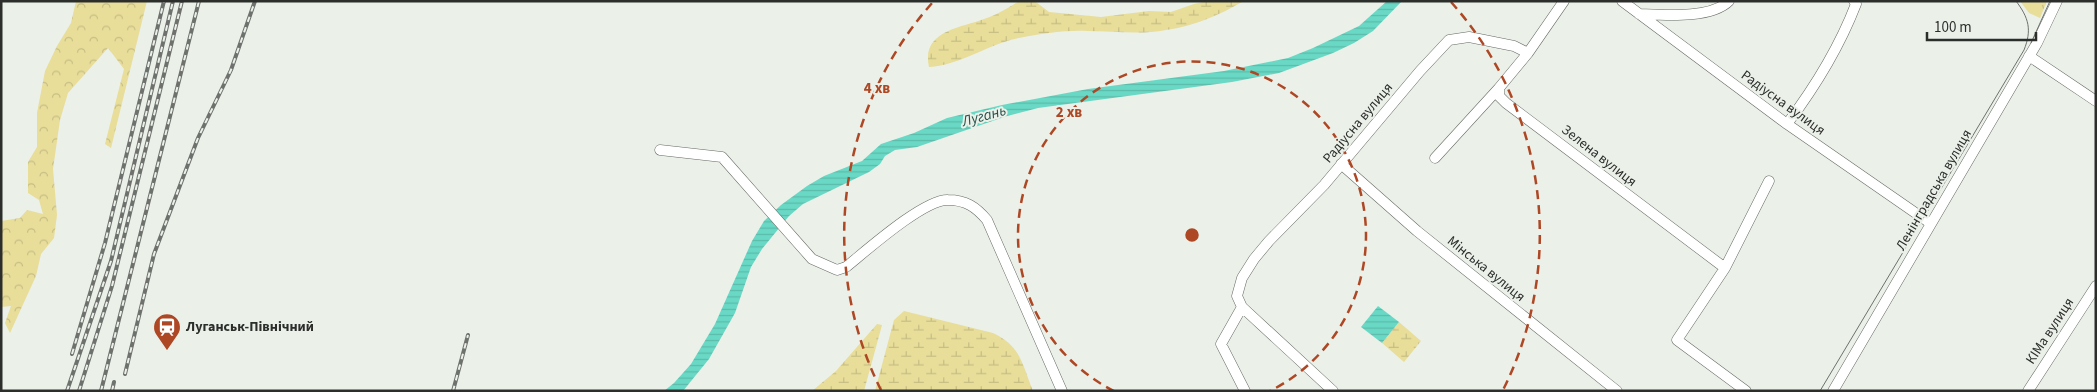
<svg xmlns="http://www.w3.org/2000/svg" width="2097" height="392" font-family="'Source Sans 3',sans-serif">
  <defs>
    <pattern id="grass-tufts" width="24" height="20" patternUnits="userSpaceOnUse" patternTransform="scale(1.25)"><rect width="24" height="20" fill="#e8dd99"/><path d="M3 7l-1-3M5 7V3M7 7l1-3M15 17l-1-3M17 17v-4M19 17l1-3" fill="none" stroke="#c7be84"/></pattern>
    <pattern id="forest-crowns" width="20" height="18" patternUnits="userSpaceOnUse" patternTransform="scale(1.25)"><rect width="20" height="18" fill="#e8dd99"/><path d="M2 6a3 3 0 1 1 6 0M12 15a3 3 0 1 1 6 0" fill="none" stroke="#c7be84"/></pattern>
    <pattern id="wetland-marsh" width="20" height="14" patternUnits="userSpaceOnUse" patternTransform="scale(1.25)"><rect width="20" height="14" fill="#e8dd99"/><path d="M1 5h8M5 5V1M11 12h8M15 12V8" fill="none" stroke="#c7be84"/></pattern>
    <pattern id="water-rules" width="6" height="5" patternUnits="userSpaceOnUse" patternTransform="scale(1.25)"><rect width="6" height="5" fill="#69d9c6"/><path d="M0 2.5h6" fill="none" stroke="#5bbbaa"/></pattern>
  </defs>
  <rect width="100%" height="100%" fill="#ebf0e9"/>
  <path fill="url(#grass-tufts)" d="M2020,1H2047L2040,18L2029,13Z"/>
  <path fill="url(#forest-crowns)" d="M76,1H147L111,148L105,144L124,69L108,48L68,93L60,120L53,169L57,215L54,238L41,254L36,276L10,333L5,323L11,306L1,307V221L20,218L27,210L43,214L39,200L28,193V162L37,147V113L45,71L57,46L71,23Z"/>
  <path fill="url(#wetland-marsh)" d="M1019,1L1036,2L1049,12L1101,17L1149,11L1171,12L1194,4L1207,1H1244C1219,15 1195,26 1166,30C1141,35 1113,31 1087,31C1064,30 1041,34 1019,38C988,44 961,65 929,67C921,31 960,28 984,19C996,15 1008,8 1019,1Z
    M904,311L993,333C1021,346 1022,364 1033,391H875L894,320Z
    M1399,322L1421,341L1404,362L1382,343Z
    M877,324L882,325L864,391H812L836,371Z"/>
  <path fill="url(#water-rules)" d="M1387,1H1402L1373,31L1354,43L1333,53L1279,73L1232,82L1038,108L1007,116L917,147L895,150L885,156L880,164L869,172L803,204L789,216L762,249L751,267L735,313L709,359L683,391H664L674,383L691,364L715,324L752,241L764,221L781,205L807,186L824,176L862,161L881,144L914,133L947,118L1002,105L1088,89L1224,71L1288,58L1313,48L1359,26Z
    M1378,306L1399,322L1382,343L1361,327Z"/>
  <g fill="none" stroke-linecap="round" stroke-linejoin="round">
    <g stroke="#656a64" stroke-width="11">
      <path id="minor" d="M1622,1L1787,124L1930,223
        M1639,14C1664,15 1711,19 1729,1
        M1528,53L1499,88V96L1506,103L1725,268L1677,340L1746,391
        M2029,56L2096,101
        M1787,124C1815,87 1839,48 1856,4L1854,1
        M660,150L722,157L812,259L837,270L846,267C866,251 924,199 948,200C966,200 976,207 987,220L1062,391
        M1435,158L1499,88
        M1341,164L1417,231L1617,391
        M1725,268L1769,181
        M1242,307L1333,391
        M1245,391L1221,344L1242,307L1237,296L1242,278L1254,259L1269,241L1324,185L1420,71L1449,40L1469,37L1514,46L1528,53L1564,1
        M1833,391L2037,43L2057,1
        M2028,391L2096,286"/>
    </g>
    <use href="#minor" stroke="#fff" stroke-width="10"/>
    <path stroke="#6e716d" stroke-width="1" d="M2031,43L2050,1
      M1820,391L2024,50C2032,30 2029,18 2016,1"/>
    <g stroke="#6e716d" stroke-width="4">
      <path id="rail" d="M72,354L105,243L164,1
        M125,374L154,254L198,138L231,70L255,1
        M67,391L111,261L173,1
        M79,391L112,286L182,1
        M101,391L199,1
        M112,391L114,382
        M453,391L468,335"/>
    </g>
    <use href="#rail" stroke="#ebf0e9" stroke-width="2" stroke-dasharray="5.5" stroke-linecap="butt"/>
  </g>
  <g fill="none" stroke="#ae4724" stroke-width="2.5" stroke-dasharray="9 6">
    <path d="M1114 391A174 174 0 1 1 1270 391"/>
    <path d="M881 390A348 348 0 0 1 933 2M1451 2A348 348 0 0 1 1503 390"/>
  </g>
  <defs>
    <g id="station-pin" transform="scale(1.4375)"><path d="M0 17L-7.5 6A9.5 9.5 0 1 1 7.5 6Z" fill="#ae4724" stroke="#ebf0e9"/><path d="M-3-6H3Q5-6 5-4V2Q5 4 3 4L4.5 6H3L1.5 4h-3L-3 6H-4.5L-3 4Q-5 4-5 2V-4Q-5-6-3-6ZM-3.5-4v3h7v-3ZM-3.5 1v1.5H-2V1ZM2 1v1.5H3.5V1Z" fill="#fff"/></g>
  </defs>
  <g fill-rule="evenodd">
    <use href="#station-pin" x="167" y="327"/>
  </g>
  <g text-anchor="middle" dominant-baseline="central" stroke-width="4" stroke-linejoin="round" paint-order="stroke">
    <g font-size="14" fill="#2c2e2c" stroke="#ebf0e9">
      <text transform="translate(1783 103) rotate(36)">Радіусна вулиця</text>
      <text transform="translate(1358 123) rotate(-50)">Радіусна вулиця</text>
      <text transform="translate(1599 156) rotate(38)">Зелена вулиця</text>
      <text transform="translate(1934 190) rotate(-60)">Ленінградська вулиця</text>
      <text transform="translate(1486 269) rotate(39)">Мінська вулиця</text>
      <text transform="translate(2050 331) rotate(-57)">КІМа вулиця</text>
    </g>
    <g font-size="14" font-weight="bold" fill="#2c2e2c" stroke="#ebf0e9" text-anchor="start">
      <text x="186" y="327">Луганськ-Північний</text>
    </g>
    <g font-size="15" font-style="italic" fill="#23544c" stroke="#ebf0e9">
      <text transform="translate(984 116) rotate(-15)">Лугань</text>
    </g>
  </g>
  <circle cx="1192" cy="235" r="8" fill="#ae4724" stroke="#ebf0e9" stroke-width="2.5"/>
  <g font-size="15" text-anchor="middle" font-weight="bold" fill="#ae4724" stroke="#ebf0e9" stroke-width="4" stroke-linejoin="round" paint-order="stroke">
    <text x="877" y="93">4 хв</text>
    <text x="1069" y="117">2 хв</text>
  </g>
  <rect width="2097" height="392" fill="none" stroke="#2c2e2c" stroke-width="5"/>
  <path d="M1927 32v8h109v-8" fill="none" stroke="#2c2e2c" stroke-width="2.5"/>
  <text x="1934" y="32" font-size="15" fill="#2c2e2c" stroke="#ebf0e9" stroke-width="4" paint-order="stroke">100 m</text>
</svg>
